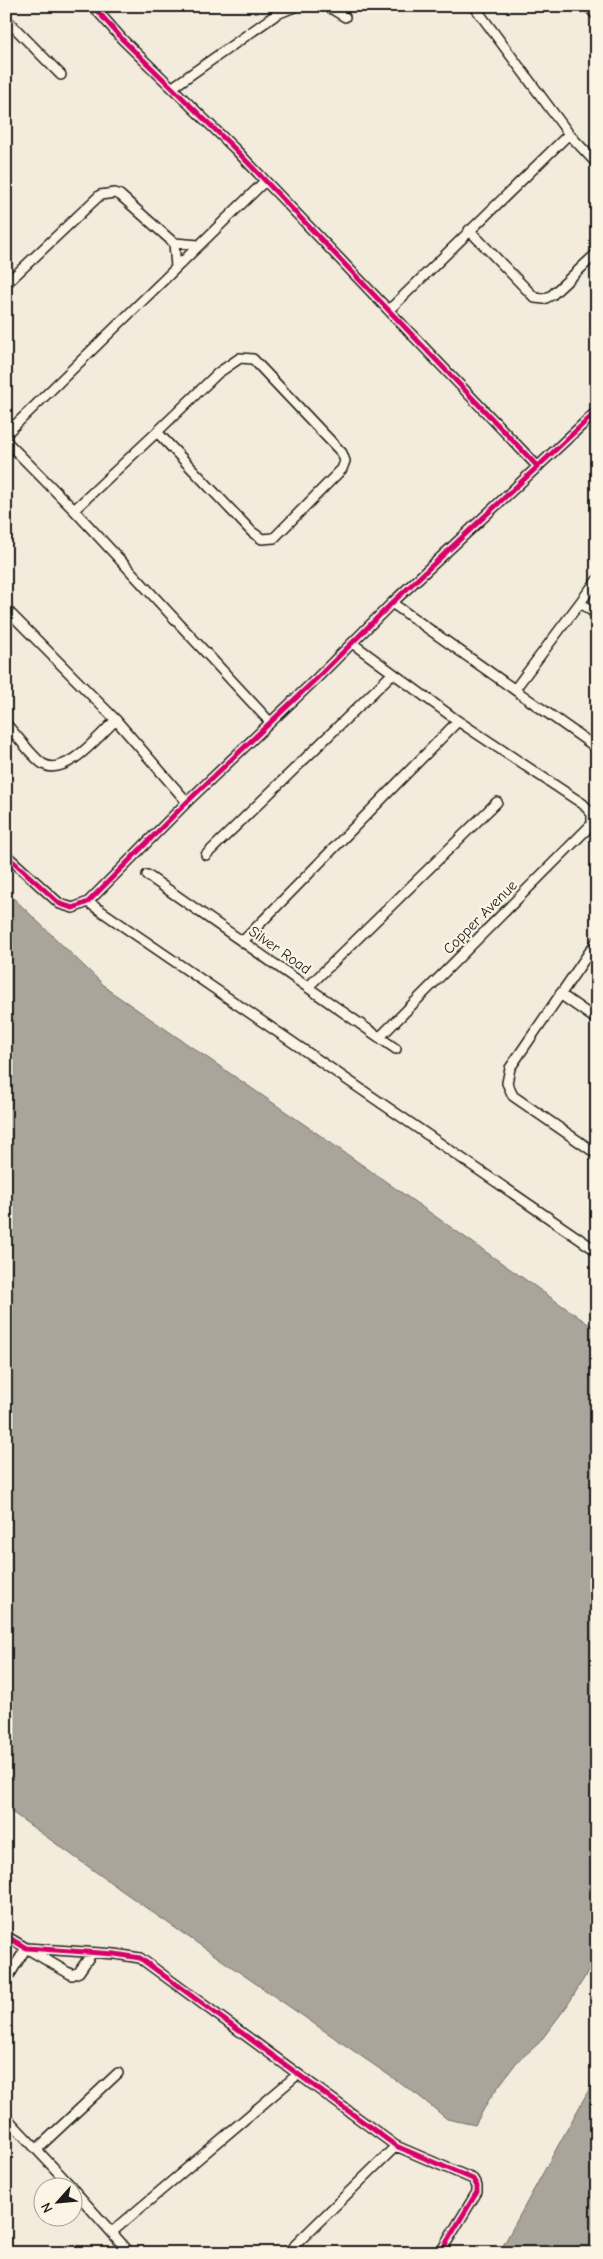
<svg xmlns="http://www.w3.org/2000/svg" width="603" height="2259" font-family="'Comic Neue',sans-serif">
  <rect width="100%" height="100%" fill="#f3ecdd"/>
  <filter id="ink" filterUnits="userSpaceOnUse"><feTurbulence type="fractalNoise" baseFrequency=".02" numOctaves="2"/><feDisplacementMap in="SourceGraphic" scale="10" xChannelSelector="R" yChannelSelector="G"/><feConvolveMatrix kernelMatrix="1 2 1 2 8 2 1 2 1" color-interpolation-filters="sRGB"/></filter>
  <g filter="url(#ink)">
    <path fill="#aaa59b" stroke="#716e68" d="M6,891L110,991L311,1129L597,1330V1957L567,2006L539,2043L516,2063L490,2098L475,2125L447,2119L419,2096L152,1912L6,1808Z
      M597,2075V2253H499Z"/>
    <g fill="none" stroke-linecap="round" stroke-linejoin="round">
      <g stroke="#1c1c1c" stroke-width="12">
        <path id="minor" d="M93,6L123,40L235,149L538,467
          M327,6L345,17
          M474,6L569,134
          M6,19L61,75
          M173,87L277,14L297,6
          M469,230L535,298L544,299L552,295L597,253
          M174,243L199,245
          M6,284L100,195L115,193L120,195L174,243L176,267
          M389,310L569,134L597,164
          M240,358L253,359L342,453L345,461L342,469L274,538L262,539L252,532L157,432L218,373Z
          M6,434L264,182
          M6,441L74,510L270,722
          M74,510L157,432
          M392,603L597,748
          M581,603L597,615
          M6,609L116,720L187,802
          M352,643L458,721L583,804L592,814V824L380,1037
          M515,689L597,580
          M6,724C15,733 34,759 43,764C66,778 100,734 116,720
          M6,855L60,904L73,908L88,902L187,802L317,678L392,603L597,411
          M206,855L392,674
          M147,875L396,1049
          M88,902L597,1251
          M243,941L458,721
          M597,941L510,1068L507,1083L513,1096L597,1154
          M308,987L497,802
          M560,994L597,1020
          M6,1936L26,1948L115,1954L140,1958L396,2146L473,2179L477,2186V2192L440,2253
          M6,1976L10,1974L26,1948L72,1975L79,1972L92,1953
          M6,2117L71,2186
          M37,2149L118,2073
          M72,2188L130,2253
          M112,2232L297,2075
          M287,2253L396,2146"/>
      </g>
      <g stroke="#1c1c1c" stroke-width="15">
        <path id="major" d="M590,6L597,14"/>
      </g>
      <use href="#minor" stroke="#fcf5e5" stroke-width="9"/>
      <use href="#major" stroke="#fcf5e5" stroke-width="11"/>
      <g stroke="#fcf5e5" stroke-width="8">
        <path id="cycleway" d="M93,6L123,40L235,149L538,467
          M6,855L60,904L73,908L88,902L187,802L317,678L392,603L597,411
          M6,1936L26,1948L115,1954L140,1958L396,2146L473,2179L477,2186V2192L440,2253"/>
      </g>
      <use href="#cycleway" stroke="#d6006c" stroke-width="5"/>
    </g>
  </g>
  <g text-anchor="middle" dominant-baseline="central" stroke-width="4.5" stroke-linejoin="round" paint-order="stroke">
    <g font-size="15" fill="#1c1c1c" stroke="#fcf5e5">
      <text transform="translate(480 917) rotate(-45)">Copper Avenue</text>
      <text transform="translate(280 950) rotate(35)">Silver Road</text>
    </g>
  </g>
  <rect width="603" height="2259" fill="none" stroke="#fcf5e5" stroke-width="25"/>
  <rect x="12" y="12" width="578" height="2234" fill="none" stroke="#1c1c1c" stroke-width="2" filter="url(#ink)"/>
  <g transform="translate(58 2202) rotate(243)"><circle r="24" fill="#fcf5e5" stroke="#a29e95"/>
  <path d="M0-4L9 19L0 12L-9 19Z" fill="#1c1c1c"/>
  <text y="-8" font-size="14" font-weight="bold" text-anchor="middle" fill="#1c1c1c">N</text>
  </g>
</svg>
